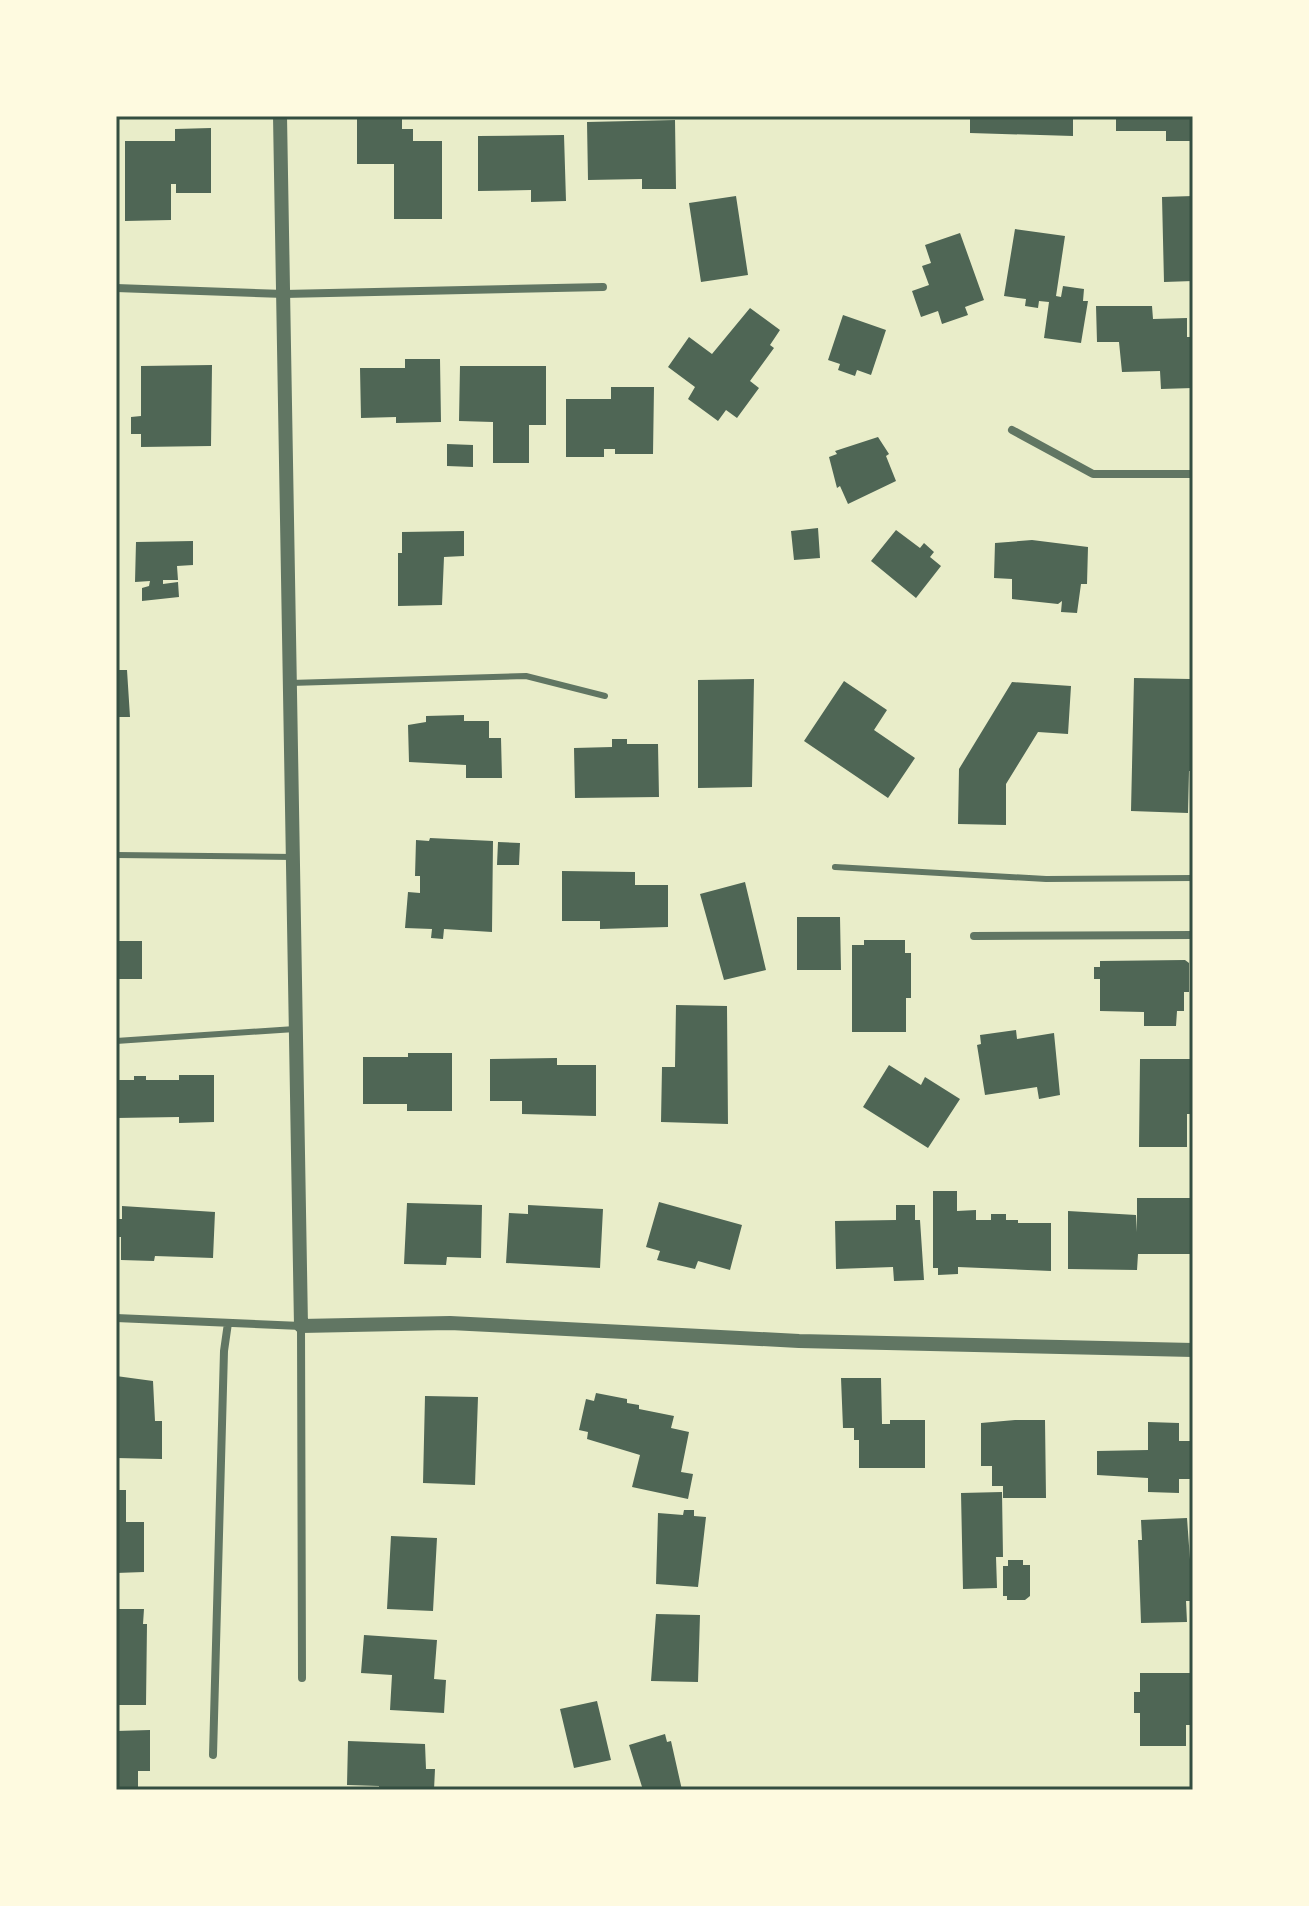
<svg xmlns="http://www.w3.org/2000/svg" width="1309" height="1906" font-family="Overpass,sans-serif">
  <rect width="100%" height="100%" fill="#e9edc9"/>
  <path fill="#4f6655" d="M357,116H402V129H413V141H442V219H394V164H357Z
    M970,116H1073V136L970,133Z
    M1116,116H1193V141H1166V131H1116Z
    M675,120L676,189H642V179L588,180L587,122Z
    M211,128V193H176V184H171V220L125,221V141H175V129Z
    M564,135L566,201L531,202V190L478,191V136Z
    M736,196L748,275L701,282L689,203Z
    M1193,196V281L1164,282L1162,197Z
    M1015,229L1065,236L1056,296L1061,297L1063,286L1084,289L1083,301H1088L1081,343L1044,338L1049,302L1039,301L1038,308L1025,306L1026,299L1004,296Z
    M960,233L984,300L965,307L968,315L942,324L938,311L921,317L912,291L929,285L922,266L931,263L925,245Z
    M1096,306H1152L1153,319L1187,318V337H1193V388L1161,389L1160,371L1122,372L1119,342H1097Z
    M750,308L780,330L770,345L774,348L750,381L759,388L737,418L726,410L718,421L688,399L695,387L668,367L689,337L712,354Z
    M843,315L886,330L871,375L857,370L855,376L838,370L840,364L828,360Z
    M405,359H440L441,422L396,423V417L361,418L360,368H405Z
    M212,365L211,446L141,447V434H131V417L141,416V366Z
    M460,366H546V425H529V463H493V422L459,421Z
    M611,387H654L653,454H615V449H604V457H566V399H611Z
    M878,437L889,454L886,456L896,481L848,504L840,486L837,488L829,457L837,454L835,451Z
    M447,444L473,445V467L447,466Z
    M818,528L820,558L794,560L791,531Z
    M896,530L920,548L924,543L934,552L930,557L941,566L916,598L871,561Z
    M464,531V556L444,557L442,605L398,606V553H402V532Z
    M1032,540L1088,547L1087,584H1081L1077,613L1061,612L1062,601L1058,604L1012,599V579L994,578L995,543Z
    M193,541V565L177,566L178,580H163V584L178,582L179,597L142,601V588L149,586L150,581L135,582L136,542Z
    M1190,548H1193V592H1190Z
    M116,670H127L130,717H116Z
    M1134,678L1190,679L1193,771H1189L1188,813L1131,811Z
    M754,679L752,787L698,788V680Z
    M844,681L887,710L874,730L915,758L888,798L804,741Z
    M1012,682L1071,686L1068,734L1038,732L1006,784V825L958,824L959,769Z
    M464,715V721H489V738H501L502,778H466V765L409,762L408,725L426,722V716Z
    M612,739H627V744H658L659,797L575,798L574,748L612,747Z
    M430,838L493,841L492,932L444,929L443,939L431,938L432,929L405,928L408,892L420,893V876H415L416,840L429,841Z
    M498,842L520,843L519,865H497Z
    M562,871L635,872V885H668V927L600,929V921H562Z
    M745,882L766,970L724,980L700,894Z
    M797,917H840L841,970H797Z
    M864,940H905V953H911V998H906V1032H852V945H864Z
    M116,941H142V979H116Z
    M1185,960L1189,963V992H1184V1011H1177L1176,1026H1144V1012L1100,1011V979H1094V967H1100V961Z
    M676,1005L727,1006L728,1124L661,1122L662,1067H675Z
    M1016,1030L1017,1039L1054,1033L1060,1095L1039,1099L1037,1087L985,1095L977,1045L981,1044L980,1035Z
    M408,1053H452V1111H407V1104H363V1057H408Z
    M557,1058V1065H596V1116L522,1114V1101H490V1059Z
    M1140,1059H1193V1114H1187V1147H1139Z
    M889,1065L921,1085L925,1077L960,1099L928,1148L863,1107Z
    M179,1075H214V1122L179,1123V1117L116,1118V1080H134V1076H146V1080H179Z
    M933,1191H957V1211L976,1210V1220H991V1214H1006V1220H1018V1223H1051V1271L958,1267V1274L938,1275V1268H933Z
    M1137,1198H1193V1254H1138L1137,1270L1068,1269V1211L1136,1215L1137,1232Z
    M659,1202L742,1225L730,1270L698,1261L695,1269L657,1260L660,1251L646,1247Z
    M407,1203L482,1205L481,1258L447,1257L446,1265L404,1264Z
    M528,1205L603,1209L600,1268L506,1263L509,1213L528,1214Z
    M896,1205H915V1220H920L924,1280L894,1281L893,1267L836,1269L835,1221L896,1220Z
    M122,1206L215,1212L213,1258L155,1256L154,1261L121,1260V1237H116V1219H122Z
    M116,1376L153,1381L155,1421H162V1459L116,1458Z
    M841,1378H881L882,1424H890V1420H925V1468H859V1440H854V1428H843Z
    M596,1393L627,1399V1403L639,1405V1409L674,1416L671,1428L689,1432L681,1472L693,1474L688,1499L632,1487L640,1455L587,1439L588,1432L579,1430L586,1399L594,1401Z
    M425,1396L478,1397L475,1485L423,1483Z
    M1015,1420H1045L1046,1498H1003V1486H992V1466H981V1423Z
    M1148,1422L1179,1423V1441H1193V1479H1179V1493L1148,1492V1478L1097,1475V1451L1148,1450Z
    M116,1490H126V1522H144V1572L116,1573Z
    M1002,1492L1003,1557H996L997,1588L963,1589L961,1493Z
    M684,1510H694V1516L706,1517L698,1587L656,1584L658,1513L683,1515Z
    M1187,1518L1193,1601H1186L1187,1622L1141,1623L1138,1540H1142L1141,1520Z
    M391,1536L437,1538L433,1611L387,1609Z
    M1008,1560H1023V1565H1030V1596L1025,1600H1007V1596H1003V1566H1008Z
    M116,1609H144L143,1624H147L146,1705H116Z
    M656,1614L700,1615L698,1682L651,1681Z
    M364,1635L437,1640L434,1679L446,1680L444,1713L390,1710L392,1675L361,1673Z
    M1140,1673H1193V1725H1186V1746H1140V1713H1134V1692H1140Z
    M597,1701L611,1760L574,1768L560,1709Z
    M150,1730V1771H138V1790H116V1731Z
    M665,1734L667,1742L671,1741L682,1790H643L629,1745Z
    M348,1741L425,1744L426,1769H435L434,1790H379V1786L347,1785Z"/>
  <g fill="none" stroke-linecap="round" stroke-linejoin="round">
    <path stroke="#617663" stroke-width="6" d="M290,683L526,676L605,696
      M116,855L293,857
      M835,867L1046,879L1193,878
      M116,1041L295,1029"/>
    <path stroke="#617663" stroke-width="8" d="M116,288L284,294L603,287
      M1012,430L1093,474H1193
      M974,936L1193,935
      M116,1318L301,1326L302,1678
      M213,1755L224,1351L228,1323"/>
    <path stroke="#617663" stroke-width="14" d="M280,116L301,1326L450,1323L799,1341L1193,1350"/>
  </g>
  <rect width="1309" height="1906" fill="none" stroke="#fefae0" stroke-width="236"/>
  <rect x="118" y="118" width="1073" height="1670" fill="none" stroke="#344e41" stroke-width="3"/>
</svg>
